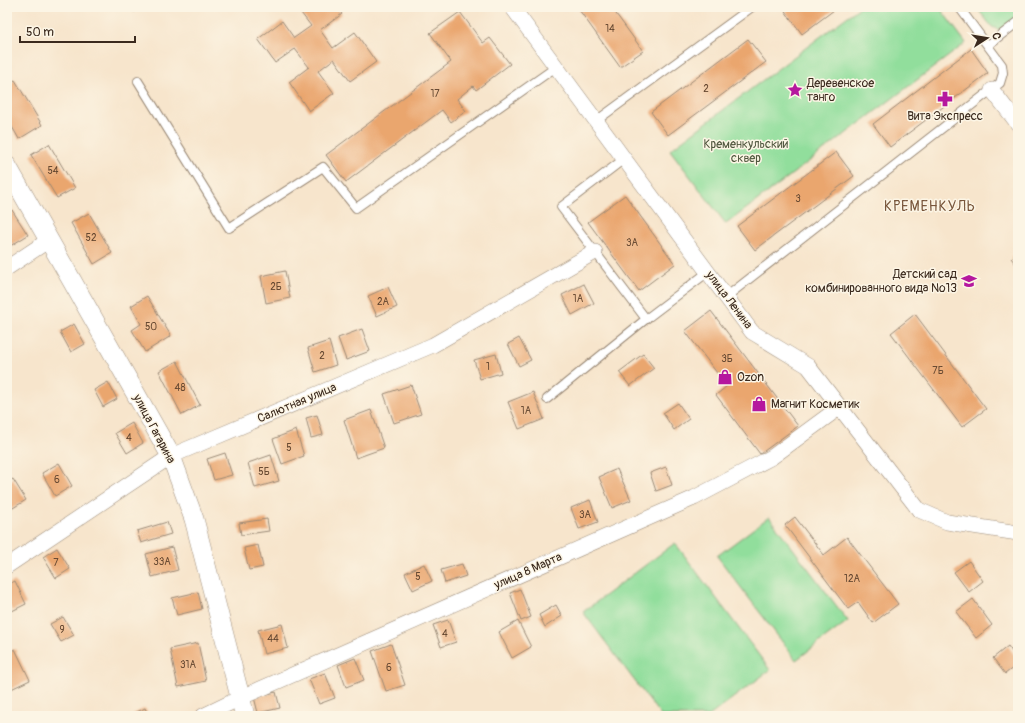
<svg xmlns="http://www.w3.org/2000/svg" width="1025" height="723" font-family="Pangolin,sans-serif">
  <rect width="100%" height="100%" fill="#fcf5e5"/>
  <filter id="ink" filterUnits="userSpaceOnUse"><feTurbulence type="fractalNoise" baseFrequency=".025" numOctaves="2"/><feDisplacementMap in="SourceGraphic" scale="8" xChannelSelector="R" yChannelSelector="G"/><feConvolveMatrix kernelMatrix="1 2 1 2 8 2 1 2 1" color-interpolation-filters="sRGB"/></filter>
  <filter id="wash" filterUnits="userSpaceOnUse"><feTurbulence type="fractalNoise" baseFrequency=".012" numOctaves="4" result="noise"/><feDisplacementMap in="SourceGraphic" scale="16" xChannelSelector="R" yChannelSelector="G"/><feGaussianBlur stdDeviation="0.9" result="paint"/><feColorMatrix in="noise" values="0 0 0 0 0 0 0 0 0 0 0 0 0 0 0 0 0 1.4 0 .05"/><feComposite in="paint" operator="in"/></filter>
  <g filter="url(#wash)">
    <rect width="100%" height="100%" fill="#f7e5cc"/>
    <path fill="#91de9c" stroke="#66845d" d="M860,7H939L966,43L726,224L670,150Z
      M976,7H1018V17L1001,30L992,27Z
      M769,517L848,621L796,660L717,556Z
      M675,543L770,670L709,716H661L583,612Z"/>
    <g id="blocks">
      <path fill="#eaa66e" d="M130,7H141L134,12Z
        M301,7H336L342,14L320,30L333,48L355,32L376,62L350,81L334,59L318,71L334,93L309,111L289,82L309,67L295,49L275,63L258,39L282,21L294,38L311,26L298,9Z
        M577,7H611L643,51L620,67Z
        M790,7H838L802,34L785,11Z
        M460,12L483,43L490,38L510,64L476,90L473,86L457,99L466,111L451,122L442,110L346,182L326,155L451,62L430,33Z
        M748,39L766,62L668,135L651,112Z
        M971,49L988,73L890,147L873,124Z
        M15,80L42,125L19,139L7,118V84Z
        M49,144L75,188L57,198L31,155Z
        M836,152L854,176L755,250L737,226Z
        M625,195L675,264L639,291L588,222Z
        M12,210L28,235L7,248V214Z
        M89,213L112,253L94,264L71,223Z
        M1018,253V267L1011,258Z
        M285,271L290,298L266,303L261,276Z
        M584,284L594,303L572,315L562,295Z
        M388,287L397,307L377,316L368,296Z
        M147,296L171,336L145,352L132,330L141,324L131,306Z
        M711,311L798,426L760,454L716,395L727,386L685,331Z
        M915,314L986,409L962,427L891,333Z
        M74,324L85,344L71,352L60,332Z
        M362,329L370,351L346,360L338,338Z
        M519,338L531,360L519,366L508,344Z
        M329,341L336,365L315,372L308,348Z
        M496,354L501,373L480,379L474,360Z
        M643,354L654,368L630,386L619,372Z
        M177,361L200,405L182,415L159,371Z
        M108,382L117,399L103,407L94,390Z
        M411,385L421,414L394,423L384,394Z
        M533,392L544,419L519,429L508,402Z
        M678,403L689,419L674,430L663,413Z
        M371,410L384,448L356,458L344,420Z
        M317,415L323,435L311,438L306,418Z
        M132,423L143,443L127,453L115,433Z
        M296,430L304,456L282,464L273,439Z
        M225,453L232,475L214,480L207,459Z
        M271,455L279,481L255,488L248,463Z
        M59,463L72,486L55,496L42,473Z
        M666,467L672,485L656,491L650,473Z
        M617,469L631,500L612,508L599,477Z
        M13,479L26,500L8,511L7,482Z
        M590,500L598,522L579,529L571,508Z
        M795,517L824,555L847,537L898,604L873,623L858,602L848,609L785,525Z
        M267,519L269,531L241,535L239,523Z
        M167,522L171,534L141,543L137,531Z
        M258,545L263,567L249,570L244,548Z
        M172,547L178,570L152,577L146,554Z
        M57,548L70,569L56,578L43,557Z
        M969,561L983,581L969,592L954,572Z
        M424,564L432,581L413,590L405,573Z
        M462,564L466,576L445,583L441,570Z
        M15,581L26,604L12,611L7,601V585Z
        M520,589L531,617L521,621L510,593Z
        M198,592L202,609L177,615L172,598Z
        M973,599L992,625L976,638L956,612Z
        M556,605L562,616L545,627L539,615Z
        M63,617L74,635L61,642L50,624Z
        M448,620L456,642L441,647L433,625Z
        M518,621L531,647L512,658L499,632Z
        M282,624L288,648L264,654L258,630Z
        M198,643L206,681L178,687L170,649Z
        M391,644L405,685L386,691L372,651Z
        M1008,646L1018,660V664L1005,674L993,658Z
        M15,649L30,680L7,691V653Z
        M355,658L364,680L346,687L338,665Z
        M325,673L335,698L319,704L309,679Z
        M276,692L280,708L258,713L254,697Z
        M145,708L149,716H134L133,714Z"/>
    </g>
  </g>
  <g filter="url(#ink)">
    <use href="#blocks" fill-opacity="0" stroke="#998875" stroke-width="1"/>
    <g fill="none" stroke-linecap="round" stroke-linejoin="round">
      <g stroke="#998875" stroke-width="10">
        <path id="service" d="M988,45L1018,22
          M138,81L229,228L323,167L356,208L556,67
          M596,121L752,7
          M624,159L561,207L646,319L708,272
          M726,297L1000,83L1003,73L1002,65L959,7
          M547,399L646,319"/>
      </g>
      <g stroke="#998875" stroke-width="16">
        <path id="minor" d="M512,7L752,332L808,366L919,510L947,522L1018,533
          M992,90L1018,124
          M7,268L49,240
          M7,566L171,456L433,345L595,252
          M203,716L240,698L694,498L772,457L840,407"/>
      </g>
      <g stroke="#998875" stroke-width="20">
        <path id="tertiary" d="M7,166L171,456L194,519L245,716"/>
      </g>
      <use href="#service" stroke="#fff" stroke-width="8"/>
      <use href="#minor" stroke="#fff" stroke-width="15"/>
      <use href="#tertiary" stroke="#fff" stroke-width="19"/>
    </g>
  </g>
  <defs>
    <g id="sight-bare" transform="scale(1.2)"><path d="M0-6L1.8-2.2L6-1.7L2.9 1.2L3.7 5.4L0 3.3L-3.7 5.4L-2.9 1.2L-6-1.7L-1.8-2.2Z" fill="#b5179e" stroke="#fcf5e5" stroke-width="2.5" paint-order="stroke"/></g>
    <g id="pharmacy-bare" transform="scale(1.2)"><path d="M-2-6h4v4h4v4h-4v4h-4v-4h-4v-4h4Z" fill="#b5179e" stroke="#fcf5e5" stroke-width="2.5" paint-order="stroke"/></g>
    <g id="school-bare" transform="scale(1.2)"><path d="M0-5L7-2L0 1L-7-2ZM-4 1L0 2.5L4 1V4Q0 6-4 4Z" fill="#b5179e" stroke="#fcf5e5" stroke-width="2.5" paint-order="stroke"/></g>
    <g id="shop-bare" transform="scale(1.2)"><path d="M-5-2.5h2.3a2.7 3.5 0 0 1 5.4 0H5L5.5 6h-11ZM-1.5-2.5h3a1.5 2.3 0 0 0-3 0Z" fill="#b5179e" stroke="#fcf5e5" stroke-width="2.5" paint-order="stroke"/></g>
  </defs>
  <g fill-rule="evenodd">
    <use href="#sight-bare" x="795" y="90"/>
    <use href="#pharmacy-bare" x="945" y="99"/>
    <use href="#school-bare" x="969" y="281"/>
    <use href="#shop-bare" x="725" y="377"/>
    <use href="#shop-bare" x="759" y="404"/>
  </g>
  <g text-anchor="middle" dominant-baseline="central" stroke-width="3" stroke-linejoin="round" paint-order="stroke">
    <g font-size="10" fill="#674932">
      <text x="610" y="29">14</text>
      <text x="706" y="89">2</text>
      <text x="435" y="94">17</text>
      <text x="53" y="171">54</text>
      <text x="798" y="199">3</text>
      <text x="91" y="238">52</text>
      <text x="632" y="243">3А</text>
      <text x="276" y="287">2Б</text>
      <text x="578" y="299">1А</text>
      <text x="383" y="302">2А</text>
      <text x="151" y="327">50</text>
      <text x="322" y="356">2</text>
      <text x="727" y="359">3Б</text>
      <text x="488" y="367">1</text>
      <text x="938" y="371">7Б</text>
      <text x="180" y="388">48</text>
      <text x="526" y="411">1А</text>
      <text x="129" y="438">4</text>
      <text x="289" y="448">5</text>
      <text x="264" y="472">5Б</text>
      <text x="57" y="480">6</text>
      <text x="585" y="515">3А</text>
      <text x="162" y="562">33А</text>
      <text x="56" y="563">7</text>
      <text x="418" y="577">5</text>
      <text x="852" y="579">12А</text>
      <text x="62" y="630">9</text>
      <text x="445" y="634">4</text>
      <text x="273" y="639">44</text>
      <text x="188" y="665">31А</text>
      <text x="389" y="668">6</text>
    </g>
    <g font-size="12" fill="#3b2a1e" stroke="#fcf5e5" text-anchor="start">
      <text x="807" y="83">Деревенское<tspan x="807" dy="14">танго</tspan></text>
      <text x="945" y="116" text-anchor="middle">Вита Экспресс</text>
      <text x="957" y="274" text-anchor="end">Детский сад<tspan x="957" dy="14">комбинированного вида №13</tspan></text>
      <text x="737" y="377">Ozon</text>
      <text x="771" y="404">Магнит Косметик</text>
    </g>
    <g font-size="12" fill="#50573e" stroke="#fcf5e5">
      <text x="746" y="144">Кременкульский<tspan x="746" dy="14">сквер</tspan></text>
    </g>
    <g font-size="12" fill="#3b2a1e" stroke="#fcf5e5">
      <text transform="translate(729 300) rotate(53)">улица Ленина</text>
      <text transform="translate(297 403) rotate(-23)">Салютная улица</text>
      <text transform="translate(154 429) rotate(62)">улица Гагарина</text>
      <text transform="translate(528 571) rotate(-24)">улица 8 Марта</text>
    </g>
    <g font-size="14" letter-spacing="1" fill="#78553a" stroke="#fcf5e5">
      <text x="930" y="206">КРЕМЕНКУЛЬ</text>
    </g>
  </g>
  <rect width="1025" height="723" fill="none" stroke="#fcf5e5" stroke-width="24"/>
  <g transform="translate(987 38) rotate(78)" stroke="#fcf5e5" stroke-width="3" paint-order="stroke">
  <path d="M0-3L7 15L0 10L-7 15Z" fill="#3b2a1e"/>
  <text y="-6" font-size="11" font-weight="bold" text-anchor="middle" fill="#3b2a1e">С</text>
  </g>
  <path d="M20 36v6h115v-6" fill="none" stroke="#3b2a1e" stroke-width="2"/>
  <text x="26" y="36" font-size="12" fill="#3b2a1e" stroke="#fcf5e5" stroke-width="3" paint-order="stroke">50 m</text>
</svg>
